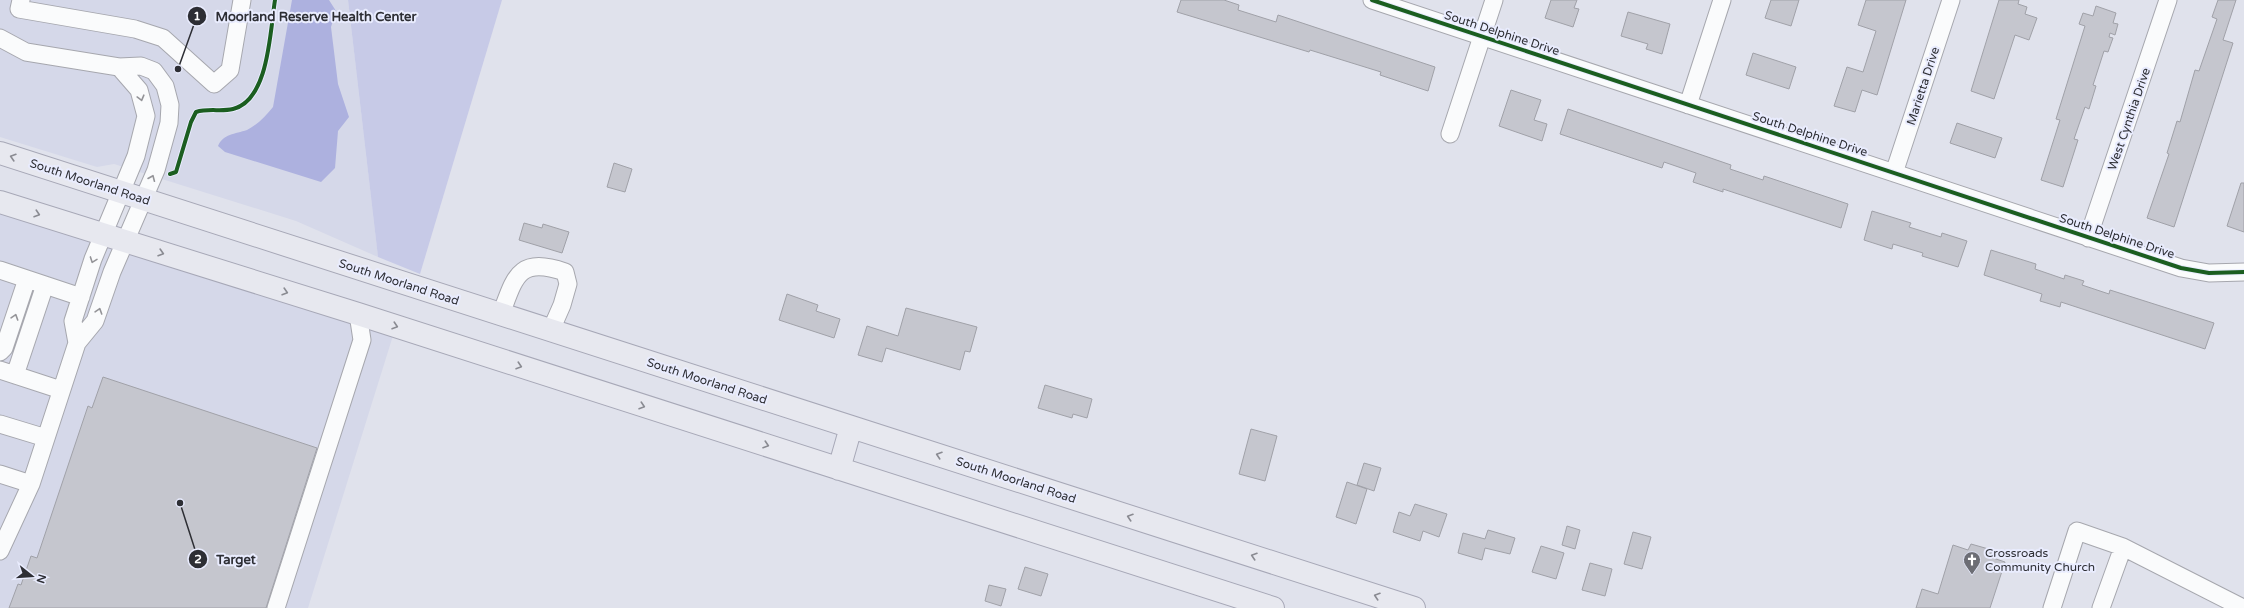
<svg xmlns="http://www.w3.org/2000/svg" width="2244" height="608" font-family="'Varela Round',sans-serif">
  <rect width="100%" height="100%" fill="#e0e2ec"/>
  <path fill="#d5d8e9" d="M0,0H348L378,257L296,221L114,164L97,167L0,137Z
    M0,203L396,326L308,608H0Z"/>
  <path fill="#c7cae7" d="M348,0H502L420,274L378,257Z"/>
  <path fill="#adb1df" d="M292,0H329L336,11L331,27L338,84L349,117L338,131L335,168L321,182L225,152L218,146C223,134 235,134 247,130C257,125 266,116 273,107Z"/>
  <path fill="#c5c6ce" stroke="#a0a1a8" d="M1181,0H1224L1239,5L1238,10L1276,22L1278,15L1435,67L1428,91L1380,75L1381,72L1310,50L1309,52L1177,12Z
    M1551,0H1577L1574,8L1579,9L1573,27L1545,18Z
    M1771,0H1799L1791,26L1765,18Z
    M1866,0H1906L1877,95L1862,90L1855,112L1834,106L1847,67L1863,72L1876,31L1858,25Z
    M1999,0H2019L2018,4L2027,7L2025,14L2037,18L2029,40L2015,35L1994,99L1971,91Z
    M2218,0H2236L2223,40L2233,43L2174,227L2147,218L2169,154L2167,153L2177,121L2180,122L2195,70L2199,71L2217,19L2212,17Z
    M2096,6L2116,13L2113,23L2118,24L2115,35L2110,33L2109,37L2113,38L2108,52L2104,51L2093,85L2096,86L2089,109L2085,107L2074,139L2078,140L2063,187L2041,180L2060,120L2056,119L2085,26L2079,24L2083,13L2093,16Z
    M1628,12L1670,24L1662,54L1646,49L1648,44L1621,36Z
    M1753,53L1796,67L1789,89L1746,75Z
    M1511,90L1541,100L1534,120L1547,124L1542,141L1499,126Z
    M1568,109L1731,165L1730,169L1763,180L1764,176L1848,204L1841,228L1723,189V192L1693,182L1696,173L1664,162L1662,168L1560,134Z
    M1957,123L2002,138L1995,158L1950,143Z
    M614,163L632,169L625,192L607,187Z
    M2241,183H2244V232L2227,226Z
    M1872,211L1911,223L1909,227L1941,237L1942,233L1967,241L1958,267L1922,256L1923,253L1893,244L1892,249L1864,240Z
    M524,223L542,228L543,224L569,232L562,253L519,240Z
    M1991,250L2036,264L2035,269L2064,279L2065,275L2084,281L2082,285L2109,294L2110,290L2214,323L2205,349L2061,302L2060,307L2040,301L2042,294L1984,275Z
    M787,294L818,305L816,311L840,319L834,338L779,320Z
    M906,308L977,327L970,352L965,351L960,370L886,348L882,362L858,355L867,326L898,336Z
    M103,377L317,448L266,608H9L18,584L21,585L31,556L37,558L88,406L92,408Z
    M1045,385L1092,399L1087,418L1073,414L1072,418L1038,408Z
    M1251,429L1277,436L1265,481L1239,474Z
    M1364,463L1381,468L1374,491L1357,485Z
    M1347,482L1367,489L1356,524L1336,517Z
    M1415,504L1447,514L1439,537L1423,531L1420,541L1393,532L1399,512L1410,516Z
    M1567,526L1580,530L1575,549L1562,545Z
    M1488,530L1515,538L1510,554L1485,548L1482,560L1458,553L1463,533L1485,539Z
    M1633,532L1651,537L1642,569L1624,564Z
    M1971,544L1992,550L1990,557L2005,562L1990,608H1916L1922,589L1938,594L1953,545L1968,550Z
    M1541,546L1564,553L1556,579L1532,572Z
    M1590,563L1612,569L1605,596L1582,590Z
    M1025,567L1048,574L1041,596L1018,589Z
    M989,585L1006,589L1001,606L985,601Z"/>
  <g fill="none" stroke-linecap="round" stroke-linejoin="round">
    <g stroke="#a6a7ae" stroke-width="19">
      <path id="minor" d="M21,0L19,9L135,29L163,38L214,84L230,70L242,0
        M1372,0L2181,268L2209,273L2244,272
        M0,38L26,52L119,67L141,66L154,71L165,86L170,105L169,123L156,170L112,272L95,321L77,343L31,484L0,551
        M1688,105L1722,0
        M1450,134L1494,0
        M1894,173L1951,0
        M2088,238L2168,0
        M0,270L81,297
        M501,314C515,277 518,256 565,272L568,284L562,305L551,330
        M77,343L73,321L93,259L136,156L146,116L139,90L119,67
        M0,352L4,348L27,279
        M0,370L61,390
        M15,375L45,285
        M0,424L46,438
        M0,474L31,484
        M276,608L362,340L358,314
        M2052,608L2077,531L2123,547L2243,608
        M2101,608L2123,547"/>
    </g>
    <g stroke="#a7a8b7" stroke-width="24">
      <path id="major" d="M0,153L1414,608
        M0,202L358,314L1273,608
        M839,469L851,427"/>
    </g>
    <use href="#minor" stroke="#fafbfc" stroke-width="17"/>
    <use href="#major" stroke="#e7e8ef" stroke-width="22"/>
    <g stroke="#e9ecfe" stroke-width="6">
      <path id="cycleway" d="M1372,0L2181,268L2209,273L2244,272
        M170,174L176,172L191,122L196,112C209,108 221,112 233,109C269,100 270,31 275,0"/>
    </g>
    <use href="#cycleway" stroke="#1b5e20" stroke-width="4"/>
  </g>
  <defs><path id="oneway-chevron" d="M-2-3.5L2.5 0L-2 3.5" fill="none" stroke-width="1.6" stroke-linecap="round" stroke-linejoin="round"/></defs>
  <g stroke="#949498">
    <use href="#oneway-chevron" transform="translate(141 98) rotate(75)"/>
    <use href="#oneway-chevron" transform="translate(152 178) rotate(-67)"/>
    <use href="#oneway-chevron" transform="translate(93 260) rotate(110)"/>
    <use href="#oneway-chevron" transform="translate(99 311) rotate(-72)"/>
    <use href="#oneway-chevron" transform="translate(15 317) rotate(-72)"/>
  </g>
  <g stroke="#8a8b92">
    <use href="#oneway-chevron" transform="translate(13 157) rotate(-163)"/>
    <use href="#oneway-chevron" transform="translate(37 214) rotate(18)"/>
    <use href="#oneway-chevron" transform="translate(161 253) rotate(17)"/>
    <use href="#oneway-chevron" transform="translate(285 292) rotate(17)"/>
    <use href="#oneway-chevron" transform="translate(395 326) rotate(18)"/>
    <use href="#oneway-chevron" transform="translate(519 366) rotate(18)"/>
    <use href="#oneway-chevron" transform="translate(642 406) rotate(18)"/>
    <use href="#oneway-chevron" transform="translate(766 445) rotate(18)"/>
    <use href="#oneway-chevron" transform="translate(939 455) rotate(-162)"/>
    <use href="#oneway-chevron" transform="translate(1130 517) rotate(-162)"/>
    <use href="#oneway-chevron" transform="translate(1254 556) rotate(-162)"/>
    <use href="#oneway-chevron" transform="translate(1377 596) rotate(-162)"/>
  </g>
  <defs>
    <g id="church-pin" transform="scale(0.9)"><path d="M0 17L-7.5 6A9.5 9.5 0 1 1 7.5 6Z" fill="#6c6d74" stroke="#e9ecfe"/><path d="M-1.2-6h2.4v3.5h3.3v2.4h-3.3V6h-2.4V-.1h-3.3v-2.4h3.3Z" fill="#fff"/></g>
  </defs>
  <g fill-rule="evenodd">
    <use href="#church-pin" x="1972" y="560"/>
  </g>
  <g text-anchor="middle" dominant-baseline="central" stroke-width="4" stroke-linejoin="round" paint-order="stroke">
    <g font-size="12" fill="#2d2e34" stroke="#e9ecfe">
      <text transform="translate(1502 33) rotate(18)">South Delphine Drive</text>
      <text transform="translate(1923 86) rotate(-72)">Marietta Drive</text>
      <text transform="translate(2129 119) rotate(-71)">West Cynthia Drive</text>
      <text transform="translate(1810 134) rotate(18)">South Delphine Drive</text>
      <text transform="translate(90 182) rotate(18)">South Moorland Road</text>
      <text transform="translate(2117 236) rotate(18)">South Delphine Drive</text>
      <text transform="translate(399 282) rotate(18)">South Moorland Road</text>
      <text transform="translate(707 381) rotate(18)">South Moorland Road</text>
      <text transform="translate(1016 480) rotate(18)">South Moorland Road</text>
    </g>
    <g font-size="12" fill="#2d2e34" stroke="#e9ecfe" text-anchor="start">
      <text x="1985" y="553">Crossroads<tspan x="1985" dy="14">Community Church</tspan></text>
    </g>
  </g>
  <path fill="none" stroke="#2d2e34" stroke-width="1.5" d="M178 69L197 16M180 503L198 559"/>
  <g fill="#2d2e34" stroke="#e9ecfe" stroke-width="1.5">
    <circle cx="178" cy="69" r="4"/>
    <circle cx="180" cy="503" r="4"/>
    <circle cx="197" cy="16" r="10"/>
    <circle cx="198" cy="559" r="10"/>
  </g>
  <g font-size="12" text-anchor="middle" font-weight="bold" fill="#fff">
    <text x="197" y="20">1</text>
    <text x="198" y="563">2</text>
  </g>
  <g font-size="13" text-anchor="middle" font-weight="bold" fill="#2d2e34" stroke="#e9ecfe" stroke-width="4" stroke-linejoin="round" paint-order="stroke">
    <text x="316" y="21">Moorland Reserve Health Center</text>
    <text x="236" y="564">Target</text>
  </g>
  <g transform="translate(32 576) rotate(107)" stroke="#e9ecfe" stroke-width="3" paint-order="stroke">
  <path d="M0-3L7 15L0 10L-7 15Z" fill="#2d2e34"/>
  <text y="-6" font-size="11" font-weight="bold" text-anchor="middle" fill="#2d2e34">N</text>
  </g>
</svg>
